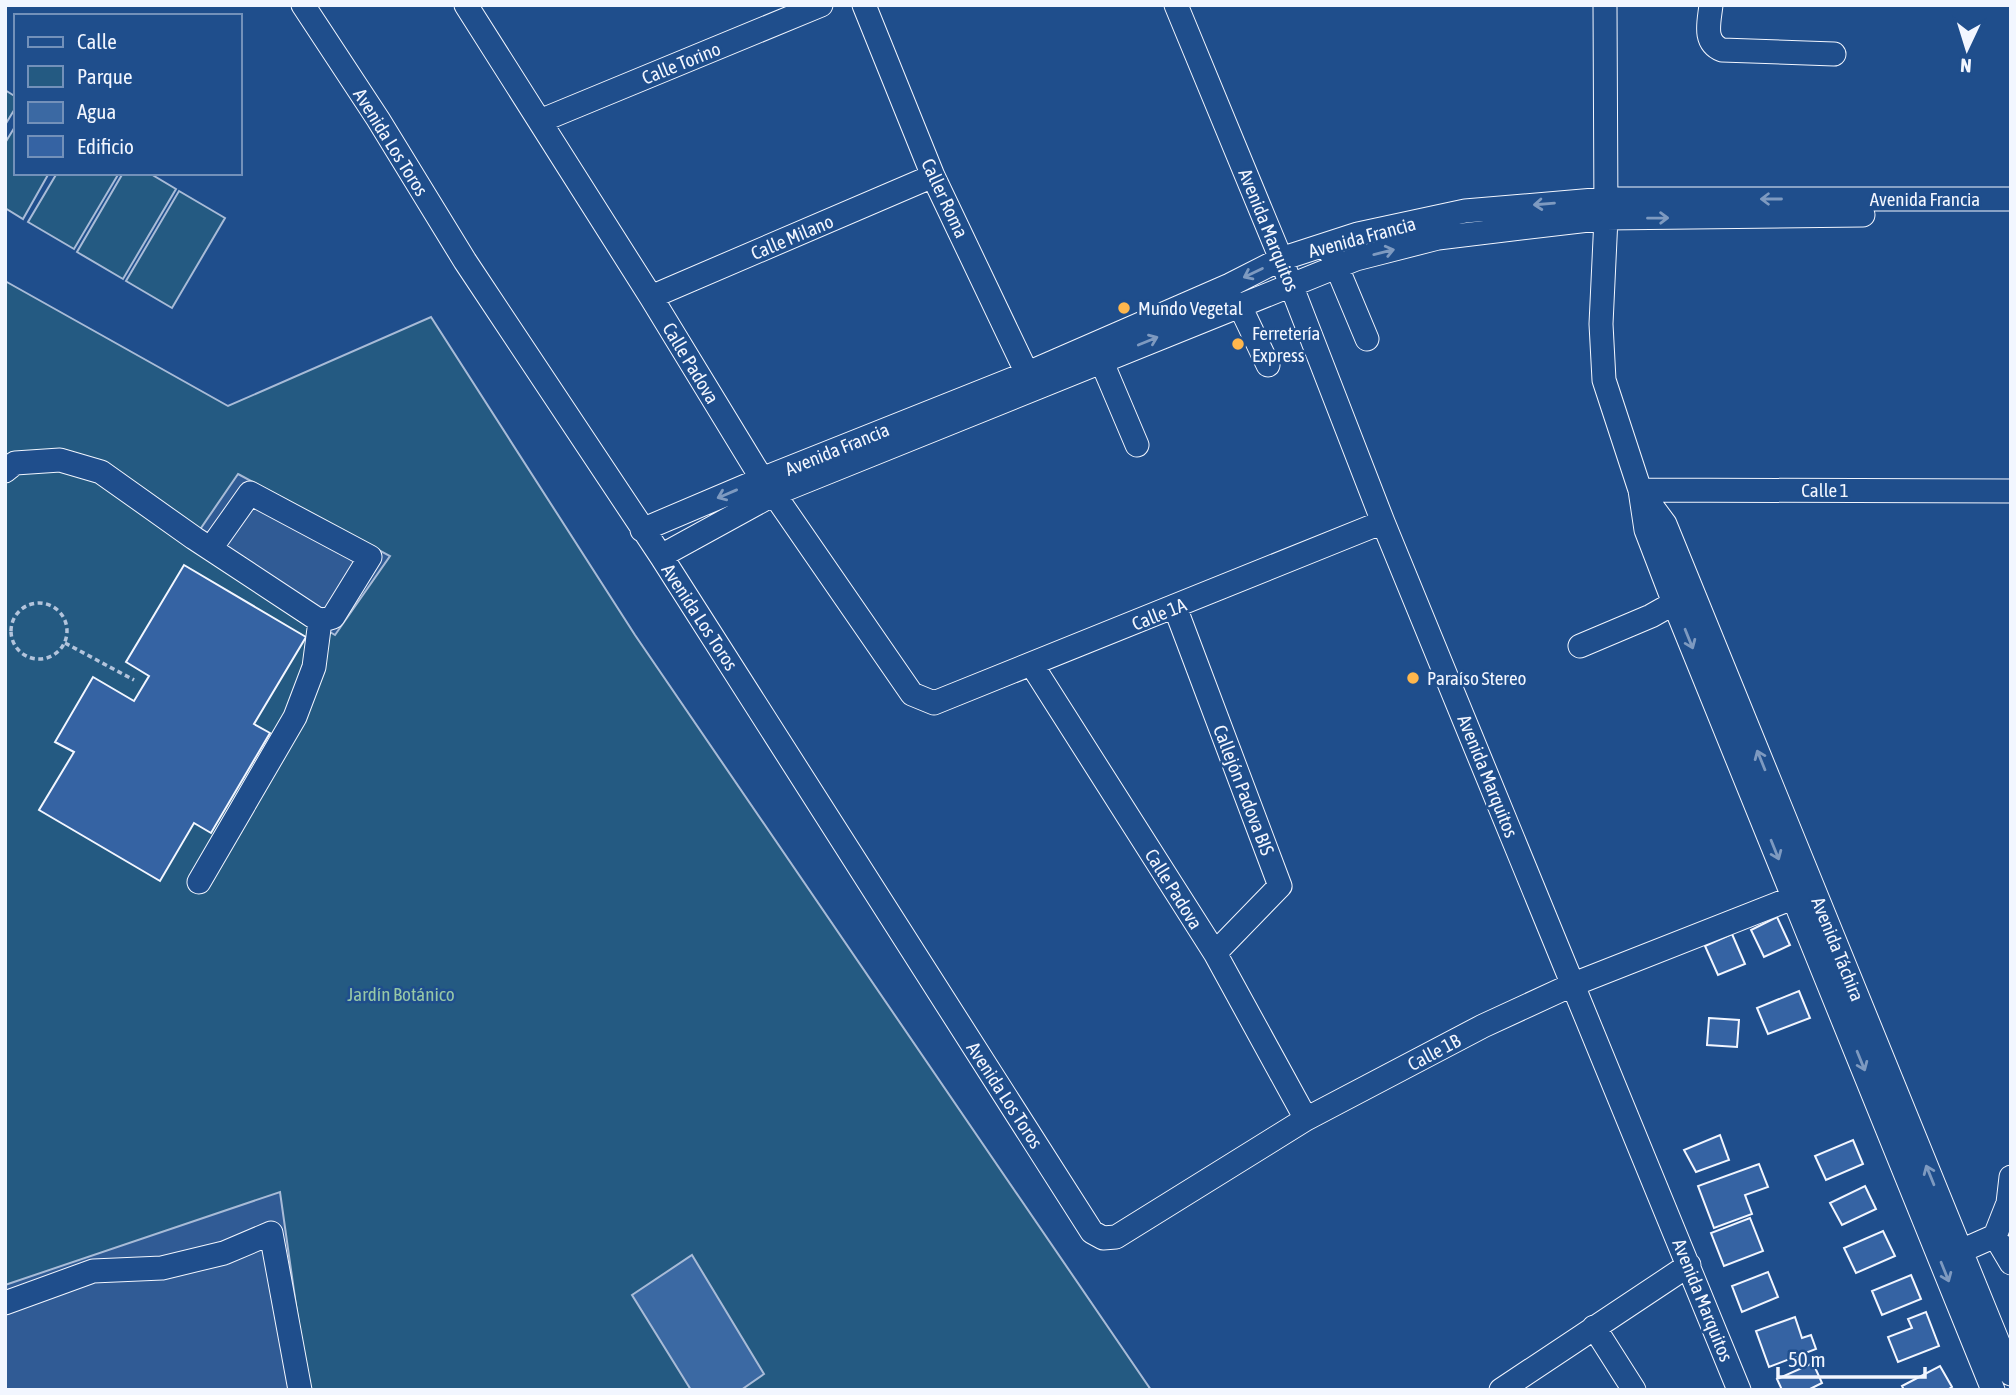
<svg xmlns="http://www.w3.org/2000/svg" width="2016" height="1395" font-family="'Asap Condensed',sans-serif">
  <rect width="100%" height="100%" fill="#1f4e8c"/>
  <path fill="#245a82" stroke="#a8bbd7" stroke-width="2" d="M5,90L16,97V107L5,125Z
    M16,125V173H49L23,219L5,208V143Z
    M57,173H119L74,249L28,222Z
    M123,173H149L176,189L123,279L77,252Z
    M179,191L225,218L172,308L126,281Z
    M5,281L228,406L431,317L635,635L1151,1390H5Z"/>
  <path fill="#305b95" stroke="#a8bbd7" stroke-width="2" d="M238,474L390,556L335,635L188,547Z
    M280,1192L308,1390H5V1285Z"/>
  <path fill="#3b69a3" stroke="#a8bbd7" stroke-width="2" d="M692,1255L764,1374L741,1390H691L632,1295Z"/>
  <path fill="#3563a3" stroke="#f2f6ff" stroke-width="2" d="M184,565L306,637L254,724L270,733L211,833L194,823L160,881L39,810L74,752L55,742L93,677L134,701L149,676L126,662Z
    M1777,917L1790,945L1764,957L1751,930Z
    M1732,934L1745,964L1718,975L1705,946Z
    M1799,991L1810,1018L1768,1034L1757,1008Z
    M1709,1018L1739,1020L1737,1047L1707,1045Z
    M1720,1135L1729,1160L1696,1172L1684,1150Z
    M1853,1140L1863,1164L1826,1180L1815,1156Z
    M1759,1164L1768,1187L1745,1195L1752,1214L1714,1228L1698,1186Z
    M1865,1186L1876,1209L1842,1225L1830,1203Z
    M1750,1218L1763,1251L1724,1266L1711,1233Z
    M1883,1231L1895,1256L1856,1273L1844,1248Z
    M1768,1272L1778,1297L1742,1312L1732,1286Z
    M1911,1275L1921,1299L1882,1315L1872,1291Z
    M1926,1312L1939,1346L1898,1362L1888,1337L1912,1328L1908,1319Z
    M1795,1317L1802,1338L1811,1335L1816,1349L1769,1367L1756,1331Z
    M1813,1363L1822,1383L1808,1390H1782L1777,1379Z
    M1940,1366L1952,1387L1947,1390H1904L1902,1386Z"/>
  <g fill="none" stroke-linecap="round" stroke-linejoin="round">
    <g stroke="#f2f6ff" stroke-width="25">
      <path id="minor" d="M303,5L378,119L465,261L661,556L1092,1232L1103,1238L1116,1237L1306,1119L1483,1026L1574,984L1795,897
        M466,5L651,297L762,479L774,494L912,694L934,703L1383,522
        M864,5L933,176L1034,388
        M1176,5L1281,259L1383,522L1739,1390
        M1605,5L1606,218L1601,324L1604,380L1640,490L2011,491
        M1711,5C1709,23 1703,42 1722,50L1834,54
        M540,121L821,5
        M1331,253L1367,339
        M651,297L933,176
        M1239,304L1268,365
        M1101,360L1137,445
        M5,471L15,463L60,460L101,472L194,538L320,621L314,667L295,717L199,882
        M642,530L762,479L1028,373L1230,285L1281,259L1358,234L1465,211L1606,199H2011
        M211,548L250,493L370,557L333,617L320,621
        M661,556L774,494L1356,259L1438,238L1606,218L1863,215
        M1175,607L1280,886L1215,953
        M1580,646L1651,616L1674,603
        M1032,665L1215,953L1306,1119
        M1995,1236L2011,1263
        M1961,1251L1995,1236L2008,1203L2011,1177
        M5,1303L93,1271L162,1268L224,1253L271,1233L300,1390
        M1594,1327L1634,1390
        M1501,1390L1689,1265
        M1993,1390L1674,603L1646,530L1640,490L1665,524L2011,1374"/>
    </g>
    <path stroke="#b3c4dc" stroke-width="3.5" stroke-dasharray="5 3.5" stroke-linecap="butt" d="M11 631a28 28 0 1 1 56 0a28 28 0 1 1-56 0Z
      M65,643L134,680"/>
    <use href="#minor" stroke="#1f4e8c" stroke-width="23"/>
  </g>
  <defs><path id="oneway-shaft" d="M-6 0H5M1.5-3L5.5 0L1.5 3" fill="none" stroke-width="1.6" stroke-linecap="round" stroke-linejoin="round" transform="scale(1.75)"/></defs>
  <g stroke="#7e9ac0">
    <use href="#oneway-shaft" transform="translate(1771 199) rotate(-180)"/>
    <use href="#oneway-shaft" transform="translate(1544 204) rotate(175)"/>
    <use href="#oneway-shaft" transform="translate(1658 218) rotate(-1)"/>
    <use href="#oneway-shaft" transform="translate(1384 252) rotate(-14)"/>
    <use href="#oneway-shaft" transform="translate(1253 273) rotate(154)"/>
    <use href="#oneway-shaft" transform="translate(1148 341) rotate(-22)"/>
    <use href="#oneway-shaft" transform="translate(727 494) rotate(157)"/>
    <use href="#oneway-shaft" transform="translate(1689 639) rotate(68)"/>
    <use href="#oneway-shaft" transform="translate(1761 760) rotate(-112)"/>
    <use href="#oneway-shaft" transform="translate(1775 850) rotate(68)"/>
    <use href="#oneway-shaft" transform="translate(1861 1061) rotate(68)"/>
    <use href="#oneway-shaft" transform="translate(1930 1175) rotate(-112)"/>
    <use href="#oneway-shaft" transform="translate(1945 1272) rotate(68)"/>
  </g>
  <g fill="#ffb74d" stroke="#1f4e8c" stroke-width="2.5">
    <circle cx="1124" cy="308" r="7"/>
    <circle cx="1238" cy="344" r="7"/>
    <circle cx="1413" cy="678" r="7"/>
  </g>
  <g text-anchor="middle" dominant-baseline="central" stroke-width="5" stroke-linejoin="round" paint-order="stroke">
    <g font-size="19" fill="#f2f6ff" stroke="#1f4e8c">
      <text transform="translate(681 63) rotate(-22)">Calle Torino</text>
      <text transform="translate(391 142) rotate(58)">Avenida Los Toros</text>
      <text transform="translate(945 198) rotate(65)">Caller Roma</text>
      <text x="1925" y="199">Avenida Francia</text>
      <text transform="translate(1269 230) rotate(68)">Avenida Marquitos</text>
      <text transform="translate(792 237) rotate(-23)">Calle Milano</text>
      <text transform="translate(1362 237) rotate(-15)">Avenida Francia</text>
      <text transform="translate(691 363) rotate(59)">Calle Padova</text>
      <text transform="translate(837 449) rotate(-22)">Avenida Francia</text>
      <text x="1825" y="490">Calle 1</text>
      <text transform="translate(1159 614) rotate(-22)">Calle 1A</text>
      <text transform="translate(700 617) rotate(57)">Avenida Los Toros</text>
      <text transform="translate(1488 776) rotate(68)">Avenida Marquitos</text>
      <text transform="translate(1244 790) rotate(69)">Callejón Padova BIS</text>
      <text transform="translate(1174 889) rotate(58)">Calle Padova</text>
      <text transform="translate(1838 949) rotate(68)">Avenida Táchira</text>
      <text transform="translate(1434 1052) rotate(-28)">Calle 1B</text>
      <text transform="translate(1005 1095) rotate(57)">Avenida Los Toros</text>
      <text transform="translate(1703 1300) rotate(68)">Avenida Marquitos</text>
    </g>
    <g font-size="19" fill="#f2f6ff" stroke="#1f4e8c" text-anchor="start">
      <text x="1138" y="308">Mundo Vegetal</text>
      <text x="1252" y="333">Ferretería<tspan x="1252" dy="22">Express</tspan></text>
      <text x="1427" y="678">Paraíso Stereo</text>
    </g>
    <g font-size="19" fill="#97c8a6" stroke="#1f4e8c">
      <text x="401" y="994">Jardín Botánico</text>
    </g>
  </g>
  <rect width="2016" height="1395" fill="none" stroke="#f2f6ff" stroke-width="14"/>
  <rect x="14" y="14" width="228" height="161" fill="#1f4e8c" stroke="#7391ba" stroke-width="2"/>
  <rect x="28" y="37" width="35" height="10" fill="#1f4e8c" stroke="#7391ba" stroke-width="2"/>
  <text x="77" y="49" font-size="21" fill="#f2f6ff">Calle</text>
  <rect x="28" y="66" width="35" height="21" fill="#245a82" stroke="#7391ba" stroke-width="2"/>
  <text x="77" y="84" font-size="21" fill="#f2f6ff">Parque</text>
  <rect x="28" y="102" width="35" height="21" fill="#3b69a3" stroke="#7391ba" stroke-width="2"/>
  <text x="77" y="119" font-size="21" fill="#f2f6ff">Agua</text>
  <rect x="28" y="136" width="35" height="21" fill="#3563a3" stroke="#7391ba" stroke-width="2"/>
  <text x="77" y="154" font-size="21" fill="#f2f6ff">Edificio</text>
  <g transform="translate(1967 49) rotate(184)" stroke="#1f4e8c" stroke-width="5" paint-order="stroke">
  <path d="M0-5L12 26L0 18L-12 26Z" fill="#f2f6ff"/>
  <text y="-10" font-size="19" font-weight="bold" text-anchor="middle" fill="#f2f6ff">N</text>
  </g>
  <path d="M1778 1367v10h147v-10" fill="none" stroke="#f2f6ff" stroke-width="3.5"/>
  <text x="1788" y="1367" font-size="21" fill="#f2f6ff" stroke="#1f4e8c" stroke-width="5" paint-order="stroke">50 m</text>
</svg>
